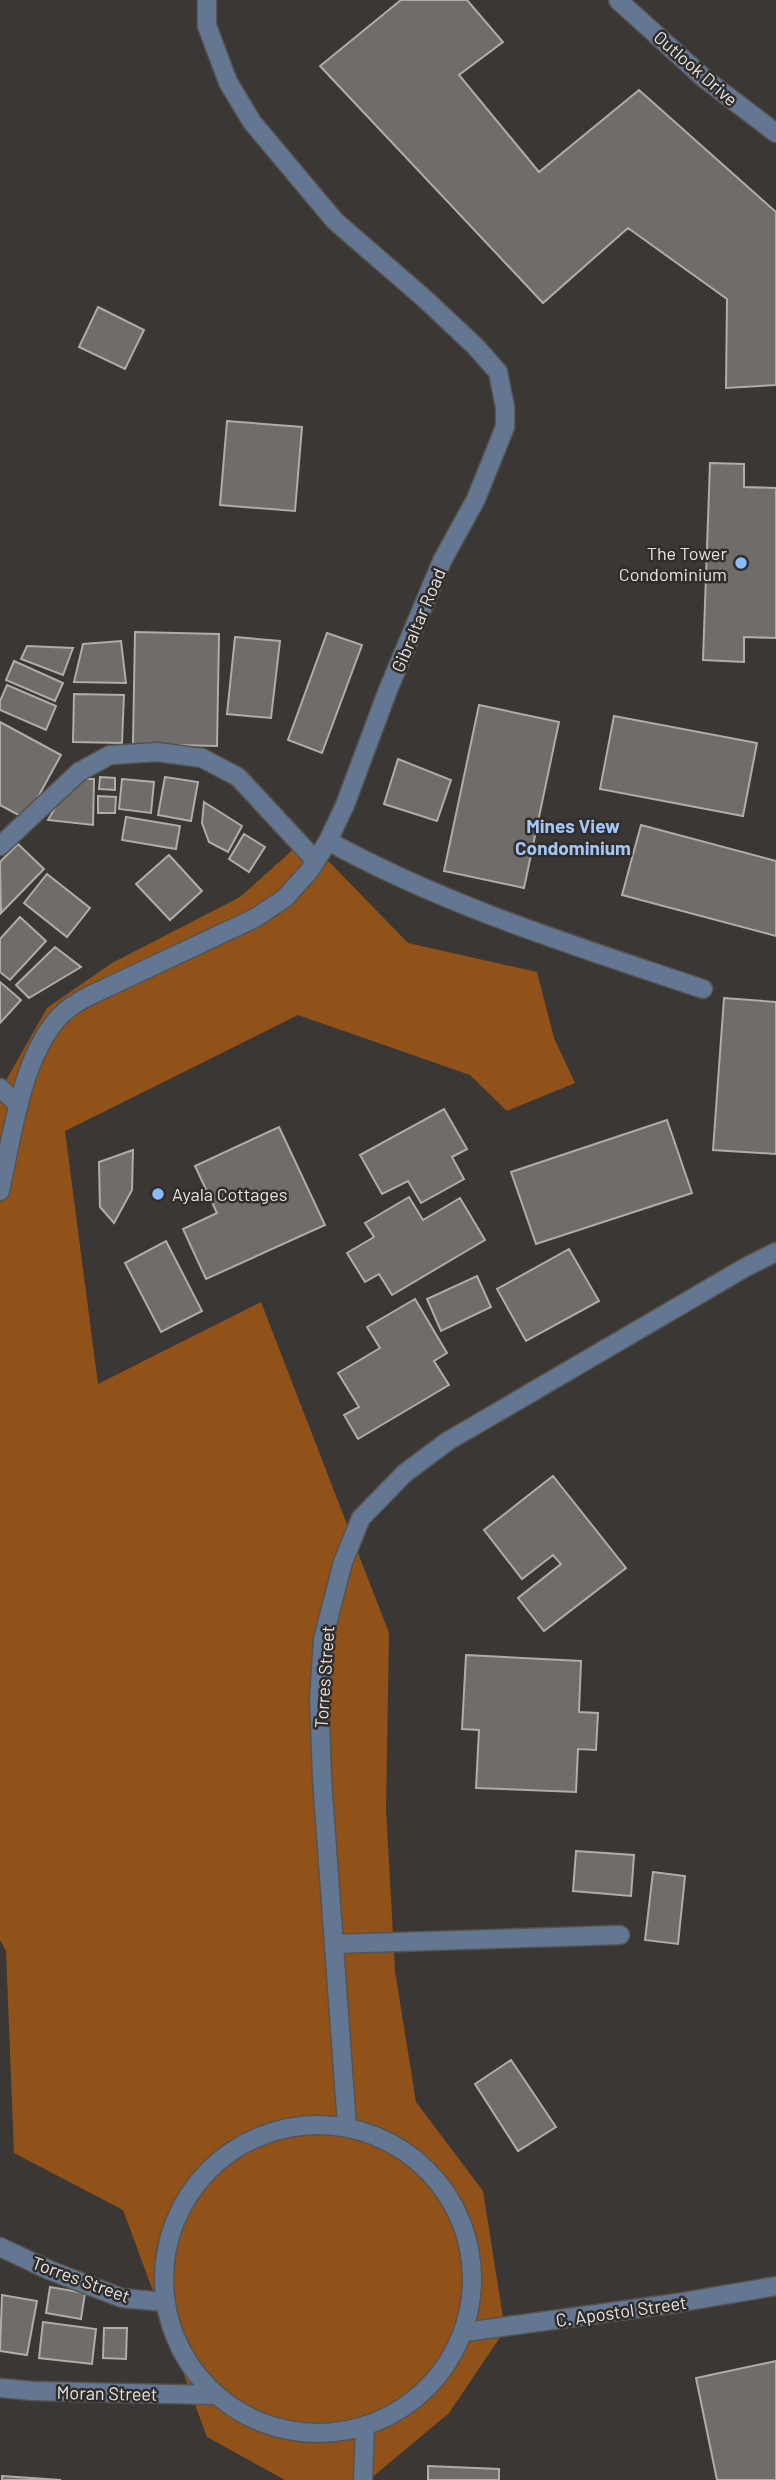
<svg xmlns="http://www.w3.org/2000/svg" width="776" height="2480" font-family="Barlow,sans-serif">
  <rect width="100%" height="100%" fill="#3b3734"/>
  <path fill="#905219" d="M306,838L408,943L537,972L554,1038L575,1083L507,1111L470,1075L298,1015L65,1131L98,1384L261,1302L389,1633L386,1810L395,1971L416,2102L483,2191L505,2330L449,2413L369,2480H285L207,2437L123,2210L14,2153L6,1951L0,1940V1091L47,1008L112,963L240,897Z"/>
  <path fill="#706c69" stroke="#b1aca8" stroke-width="2" d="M401,0H467L503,42L459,75L539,172L639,90L776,212V385L726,388L727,299L628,228L543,303L320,66Z
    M98,307L144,330L125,369L79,347Z
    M227,421L302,427L295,511L220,505Z
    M710,463L744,464V487L776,488V638L744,637V662L703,660Z
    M135,632L219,634L217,746L133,744Z
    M327,633L362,645L322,753L288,740Z
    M235,637L280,641L271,718L227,714Z
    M121,641L126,683L74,682L83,644Z
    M27,646L73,648L63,675L21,659Z
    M14,661L63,683L55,701L6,680Z
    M7,685L56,706L46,730L0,710V701Z
    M74,694L124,695L122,743L73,742Z
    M479,705L559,722L524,888L444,871Z
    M614,716L757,743L743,816L600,789Z
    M0,722L61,755L26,819L0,805Z
    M398,759L451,780L437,821L384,804Z
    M100,777L115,778V790L99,789Z
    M165,777L198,782L191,821L158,815Z
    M81,779H94L93,825L48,820L64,793Z
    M122,779L154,782L151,813L119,809Z
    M98,796L116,797L115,813H98Z
    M204,802L242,826L228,852L209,842L202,823Z
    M126,817L180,826L176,849L122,840Z
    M641,825L776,861V936L622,895Z
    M244,834L265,847L249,872L229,859Z
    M18,844L44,869L1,913L0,862Z
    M169,855L202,891L170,920L136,884Z
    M47,874L90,908L67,937L24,903Z
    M20,917L46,941L10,980L0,972V939Z
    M55,947L81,967L29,998L16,985Z
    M0,982L21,1000L0,1023Z
    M724,998L776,1002V1154L713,1150Z
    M444,1109L467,1149L452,1157L464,1179L421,1203L408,1181L382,1194L360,1155Z
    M667,1120L692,1193L536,1244L511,1172Z
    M279,1127L325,1225L206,1279L183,1229L217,1213L195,1166Z
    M133,1150L132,1190L114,1223L100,1207L99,1162Z
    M409,1197L423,1220L460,1198L485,1240L392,1295L379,1274L365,1282L347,1253L374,1237L365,1223Z
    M166,1241L202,1311L161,1332L125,1263Z
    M569,1249L599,1301L526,1341L497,1289Z
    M477,1276L491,1307L441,1331L427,1299Z
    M415,1299L447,1353L434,1361L449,1385L358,1439L344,1415L359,1407L338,1373L380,1348L367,1327Z
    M553,1476L626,1568L544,1631L518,1598L561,1564L553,1555L522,1579L484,1530Z
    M466,1655L581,1661L579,1712L598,1713L596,1750L578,1749L576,1792L476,1788L479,1730L462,1729Z
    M576,1851L634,1855L631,1896L573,1891Z
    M653,1872L685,1876L678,1944L645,1940Z
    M511,2060L556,2127L518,2151L475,2084Z
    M50,2287L85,2293L81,2319L46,2313Z
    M2,2295L37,2301L27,2355L0,2351Z
    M43,2322L96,2329L92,2364L39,2358Z
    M104,2328H127L126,2359L103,2358Z
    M776,2361V2480H717L696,2378Z
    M428,2466L499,2469V2480H428Z
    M2,2476L61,2480H2Z"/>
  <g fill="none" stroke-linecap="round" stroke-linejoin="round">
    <g stroke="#565350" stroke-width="21">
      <path id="minor" d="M618,0L705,79L776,133
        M328,841C446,906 575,946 703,989
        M0,846L79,772L110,755L158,752L202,758L238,777L316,861
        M0,1088L19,1105
        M0,1191C12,1137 21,1059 59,1017C68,1007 79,1001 91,995L255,918L285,898L310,870L328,841L345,805L388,690L442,561L476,499L505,427V407L498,372L476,347L425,299L335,221L252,122L228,82L207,26V0
        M334,1944L620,1935
        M164 2279a154 154 0 1 1 308 0a154 154 0 1 1-308 0Z
        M347,2126L322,1779L319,1698L323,1639L343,1562L361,1518L405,1473L448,1441L746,1267L776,1252
        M0,2247L49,2270L122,2298L164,2302
        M465,2332L677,2303L776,2286
        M0,2388L33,2391L215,2395
        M363,2480L365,2427"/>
    </g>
    <use href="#minor" stroke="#637792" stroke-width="18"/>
  </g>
  <g fill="#89bafc" stroke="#312d2a" stroke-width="2.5">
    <circle cx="741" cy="563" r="7"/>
    <circle cx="158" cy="1194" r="7"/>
  </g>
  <g text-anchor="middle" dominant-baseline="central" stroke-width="5" stroke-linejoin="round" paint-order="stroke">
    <g font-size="18" fill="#e6e4e2" stroke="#312d2a">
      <text transform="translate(696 68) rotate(41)">Outlook Drive</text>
      <text transform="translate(418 620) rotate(-67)">Gibraltar Road</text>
      <text transform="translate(324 1677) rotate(-86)">Torres Street</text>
      <text transform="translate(81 2279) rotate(20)">Torres Street</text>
      <text transform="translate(621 2311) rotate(-8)">C. Apostol Street</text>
      <text transform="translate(107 2393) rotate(1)">Moran Street</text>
    </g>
    <g font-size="18" fill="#e6e4e2" stroke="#312d2a" text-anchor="end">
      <text x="727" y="553">The Tower<tspan x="727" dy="21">Condominium</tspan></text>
      <text x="172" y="1194" text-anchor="start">Ayala Cottages</text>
    </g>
    <g font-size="19" font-weight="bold" fill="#a1c6f7" stroke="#312d2a">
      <text x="573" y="825">Mines View<tspan x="573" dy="22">Condominium</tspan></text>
    </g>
  </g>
</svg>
